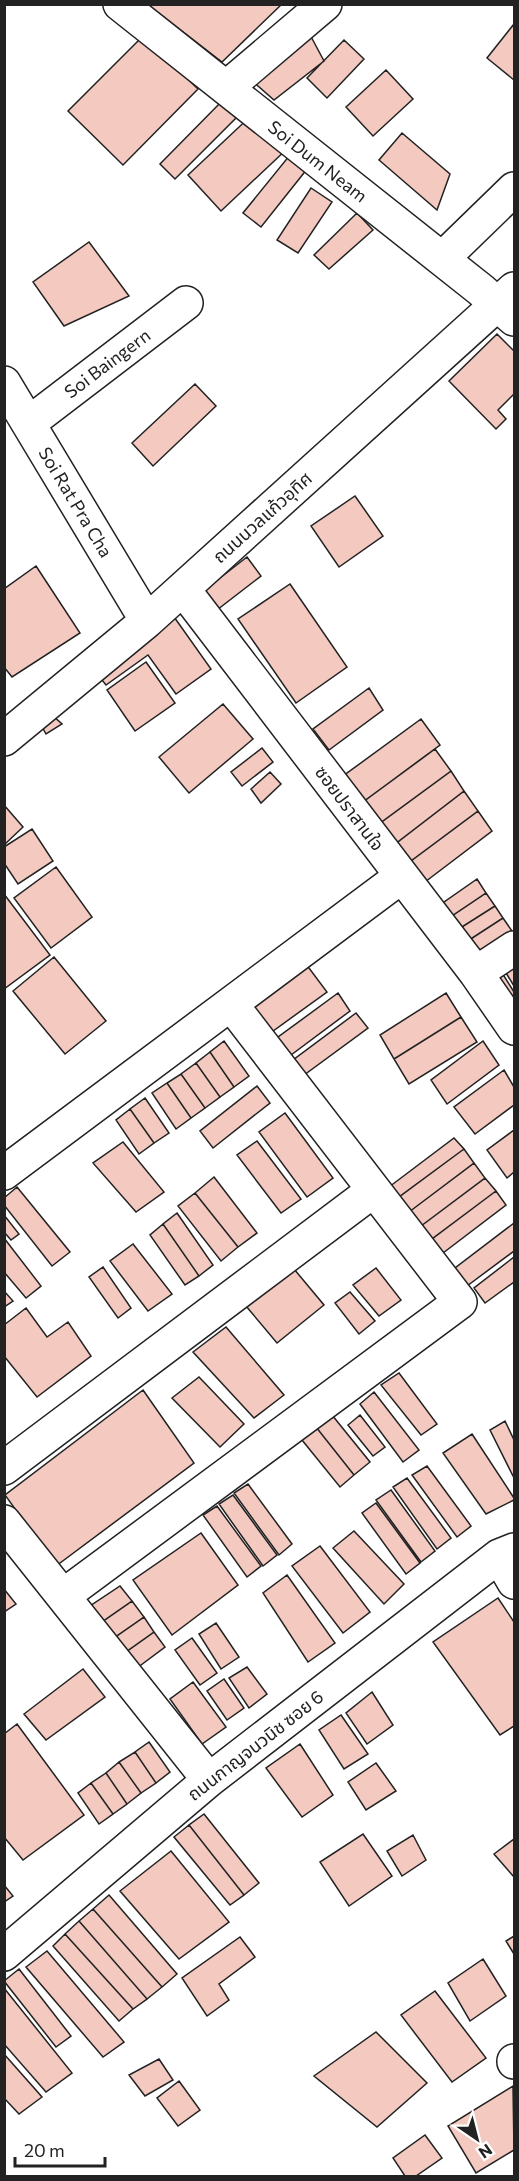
<svg xmlns="http://www.w3.org/2000/svg" width="519" height="2181" font-family="Commissioner,'Noto Sans Thai',sans-serif">
  <rect width="100%" height="100%" fill="#fff"/>
  <path fill="#f3c9c0" stroke="#222" stroke-width="1.5" d="M147,4H282L222,62Z
    M514,24V80L487,58Z
    M308,31L324,61L274,100L250,79Z
    M143,36L198,89L123,165L68,111Z
    M344,40L364,59L327,98L307,78Z
    M386,70L413,99L373,136L346,107Z
    M225,98L241,113L175,179L160,164Z
    M255,112L288,148L221,211L188,175Z
    M402,133L450,174L437,210L379,160Z
    M294,150L311,164L261,227L243,213Z
    M311,188L332,202L298,253L277,240Z
    M357,213L373,230L329,269L314,255Z
    M89,242L129,296L64,326L33,282Z
    M497,334L514,351V394L498,410L506,419L496,429L449,381Z
    M195,384L216,406L153,466L132,443Z
    M355,496L383,536L339,567L311,526Z
    M247,557L261,576L213,613L198,595Z
    M36,566L80,633L12,677L4,667V589Z
    M290,584L347,667L296,703L238,619Z
    M172,614L211,669L176,694L148,655L106,685L94,670Z
    M146,662L175,703L135,731L107,690Z
    M369,688L383,710L329,750L313,729Z
    M223,704L253,739L189,793L159,757Z
    M52,715L62,724L46,734L40,723Z
    M421,719L440,745L363,802L343,776Z
    M262,748L273,762L242,786L231,772Z
    M435,749L451,771L379,824L363,802Z
    M451,771L464,791L394,845L379,824Z
    M270,772L281,784L261,803L251,789Z
    M464,791L478,811L407,864L394,845Z
    M4,805L23,827L4,845Z
    M478,811L492,831L421,885L407,864Z
    M32,829L53,861L18,884L4,863V847Z
    M56,867L92,917L51,948L14,898Z
    M477,879L486,893L446,920L437,907Z
    M486,893L495,906L454,932L446,920Z
    M4,894L50,955L4,989Z
    M495,906L503,918L463,944L454,932Z
    M503,918L512,931L472,956L463,944Z
    M54,957L106,1021L65,1054L13,991Z
    M303,960L327,992L269,1034L245,1001Z
    M514,961V986L503,968Z
    M499,968L514,992V1022L485,978Z
    M338,993L350,1011L287,1058L274,1040Z
    M446,993L461,1017L394,1059L380,1035Z
    M356,1013L368,1028L300,1078L289,1063Z
    M461,1017L477,1042L409,1084L394,1059Z
    M224,1041L249,1076L234,1087L210,1052Z
    M483,1041L499,1065L447,1104L431,1080Z
    M210,1052L234,1087L220,1097L196,1063Z
    M196,1063L220,1097L205,1108L181,1074Z
    M504,1070L514,1087V1105L475,1134L454,1107Z
    M181,1074L205,1108L191,1118L167,1083Z
    M167,1083L191,1118L176,1129L152,1093Z
    M257,1086L270,1103L213,1148L200,1131Z
    M145,1098L169,1133L154,1143L130,1109Z
    M130,1109L154,1143L139,1154L116,1120Z
    M285,1113L333,1178L307,1197L259,1132Z
    M514,1130V1172L507,1178L487,1150Z
    M454,1138L464,1149L399,1197L389,1187Z
    M257,1141L301,1199L281,1213L237,1155Z
    M123,1142L164,1192L136,1212L93,1163Z
    M464,1149L474,1163L409,1212L399,1197Z
    M474,1163L485,1178L421,1226L409,1212Z
    M214,1177L257,1233L238,1247L195,1193Z
    M485,1178L496,1191L432,1239L421,1226Z
    M17,1187L70,1252L52,1266L4,1205V1198Z
    M496,1191L506,1205L443,1253L432,1239Z
    M195,1193L238,1247L221,1261L178,1206Z
    M177,1213L213,1265L199,1276L163,1224Z
    M4,1215L19,1234L11,1240L4,1232Z
    M514,1223V1251L467,1286L455,1268Z
    M163,1224L199,1276L185,1285L150,1235Z
    M4,1238L41,1286L26,1298L4,1272Z
    M133,1244L172,1294L148,1311L110,1261Z
    M514,1257V1282L485,1303L474,1288Z
    M103,1267L131,1308L118,1318L89,1277Z
    M376,1268L401,1300L379,1316L353,1285Z
    M294,1269L324,1305L277,1343L246,1306Z
    M4,1291L13,1301L4,1307Z
    M350,1292L375,1321L359,1334L335,1303Z
    M26,1308L47,1337L68,1322L91,1356L37,1397L4,1356V1325Z
    M226,1327L284,1395L254,1418L193,1352Z
    M399,1373L437,1424L421,1435L381,1385Z
    M199,1377L244,1424L220,1447L172,1398Z
    M143,1390L194,1463L56,1566L5,1495Z
    M374,1392L419,1450L403,1462L360,1404Z
    M332,1415L370,1462L354,1475L316,1427Z
    M360,1415L385,1447L373,1456L348,1425Z
    M505,1421L514,1440V1478L490,1430Z
    M316,1427L354,1475L340,1487L302,1440Z
    M472,1434L514,1498V1500L486,1514L443,1453Z
    M427,1466L471,1526L457,1537L412,1475Z
    M407,1478L451,1538L437,1549L393,1487Z
    M248,1484L292,1544L279,1555L234,1493Z
    M391,1490L435,1551L421,1562L376,1500Z
    M233,1495L277,1555L263,1566L219,1504Z
    M376,1503L420,1563L406,1574L362,1513Z
    M217,1506L261,1566L247,1577L203,1515Z
    M354,1531L404,1584L384,1604L333,1548Z
    M201,1533L238,1585L172,1635L133,1580Z
    M320,1546L370,1612L343,1633L292,1566Z
    M287,1575L335,1643L308,1662L263,1593Z
    M120,1586L132,1601L102,1622L90,1606Z
    M4,1589L16,1604L4,1612Z
    M498,1598L514,1622V1726L500,1735L433,1642Z
    M132,1601L144,1617L114,1638L102,1622Z
    M144,1617L154,1632L126,1652L114,1638Z
    M216,1623L239,1657L221,1669L199,1634Z
    M154,1632L165,1647L137,1668L126,1652Z
    M192,1638L217,1673L200,1685L175,1650Z
    M247,1667L267,1694L249,1708L229,1678Z
    M83,1669L105,1697L46,1740L24,1714Z
    M224,1679L244,1708L227,1720L207,1691Z
    M193,1682L226,1727L202,1744L170,1699Z
    M372,1692L393,1725L367,1744L346,1713Z
    M341,1715L368,1754L344,1769L319,1730Z
    M17,1724L84,1815L23,1860L4,1837V1734Z
    M149,1742L170,1772L156,1783L135,1752Z
    M300,1744L333,1795L302,1817L266,1768Z
    M135,1752L156,1783L141,1793L119,1762Z
    M119,1762L141,1793L127,1804L106,1773Z
    M376,1763L396,1791L366,1810L348,1782Z
    M106,1773L127,1804L113,1814L91,1783Z
    M91,1783L113,1814L99,1824L78,1793Z
    M204,1814L259,1883L244,1895L189,1825Z
    M189,1825L244,1895L230,1905L174,1837Z
    M363,1834L392,1876L349,1906L320,1862Z
    M413,1835L426,1860L402,1876L387,1851Z
    M514,1839V1877L494,1854Z
    M171,1851L229,1922L179,1959L120,1891Z
    M4,1885L13,1896L4,1902Z
    M109,1895L177,1974L162,1987L93,1909Z
    M93,1909L162,1987L147,1999L79,1921Z
    M79,1921L147,1999L133,2009L65,1934Z
    M65,1934L133,2009L119,2021L53,1946Z
    M514,1936V1954L506,1941Z
    M240,1937L255,1957L219,1984L229,2000L207,2016L182,1978Z
    M47,1951L124,2042L103,2057L26,1967Z
    M483,1959L506,1996L470,2021L448,1983Z
    M19,1969L71,2036L56,2047L4,1981Z
    M4,1988L72,2073L46,2092L4,2044Z
    M435,1991L486,2058L452,2082L401,2015Z
    M376,2032L427,2083L377,2127L314,2076Z
    M4,2054L42,2097L19,2114L4,2098Z
    M159,2059L173,2080L145,2096L129,2075Z
    M179,2081L200,2110L178,2126L157,2098Z
    M513,2086L514,2150L476,2173L448,2126Z
    M425,2135L442,2158L416,2176H405L393,2158Z"/>
  <g fill="none" stroke-linecap="round" stroke-linejoin="round">
    <g stroke="#222" stroke-width="36">
      <path id="minor" d="M120,4L481,290L514,319
        M226,88L325,4
        M442,259L514,189
        M4,383L147,621
        M29,423L186,303
        M183,589L476,973L514,1028
        M4,739L147,621L514,289
        M476,973L514,948
        M4,1173L402,876
        M4,1468L374,1190
        M4,1522L209,1780
        M499,1556L514,1582
        M63,1596L460,1302L231,1004
        M4,1954L209,1780L499,1556L514,1550
        M514,2061V2062"/>
    </g>
    <use href="#minor" stroke="#fff" stroke-width="33"/>
  </g>
  <g text-anchor="middle" dominant-baseline="central" stroke-width="4.5" stroke-linejoin="round" paint-order="stroke">
    <g font-size="18" fill="#222" stroke="#fff">
      <text transform="translate(318 161) rotate(38)">Soi Dum Neam</text>
      <text transform="translate(107 363) rotate(-37)">Soi Baingern</text>
      <text transform="translate(76 502) rotate(59)">Soi Rat Pra Cha</text>
      <text transform="translate(262 517) rotate(-42)">ถนนนวลแก้วอุทิศ</text>
      <text transform="translate(350 808) rotate(53)">ซอยปราสานใจ</text>
      <text transform="translate(255 1745) rotate(-38)">ถนนกาญจนวนิช ซอย 6</text>
    </g>
  </g>
  <rect width="519" height="2181" fill="none" stroke="#222222" stroke-width="12"/>
  <g transform="translate(477 2139) rotate(145)" stroke="#ffffff" stroke-width="4.5" paint-order="stroke">
  <path d="M0-4.5L10 22L0 15L-10 22Z" fill="#222222"/>
  <text y="-9" font-size="16" font-weight="bold" text-anchor="middle" fill="#222222">N</text>
  </g>
  <path d="M15 2157v9h90v-9" fill="none" stroke="#222222" stroke-width="3"/>
  <text x="24" y="2157" font-size="18" fill="#222222" stroke="#ffffff" stroke-width="4.5" paint-order="stroke">20 m</text>
</svg>
